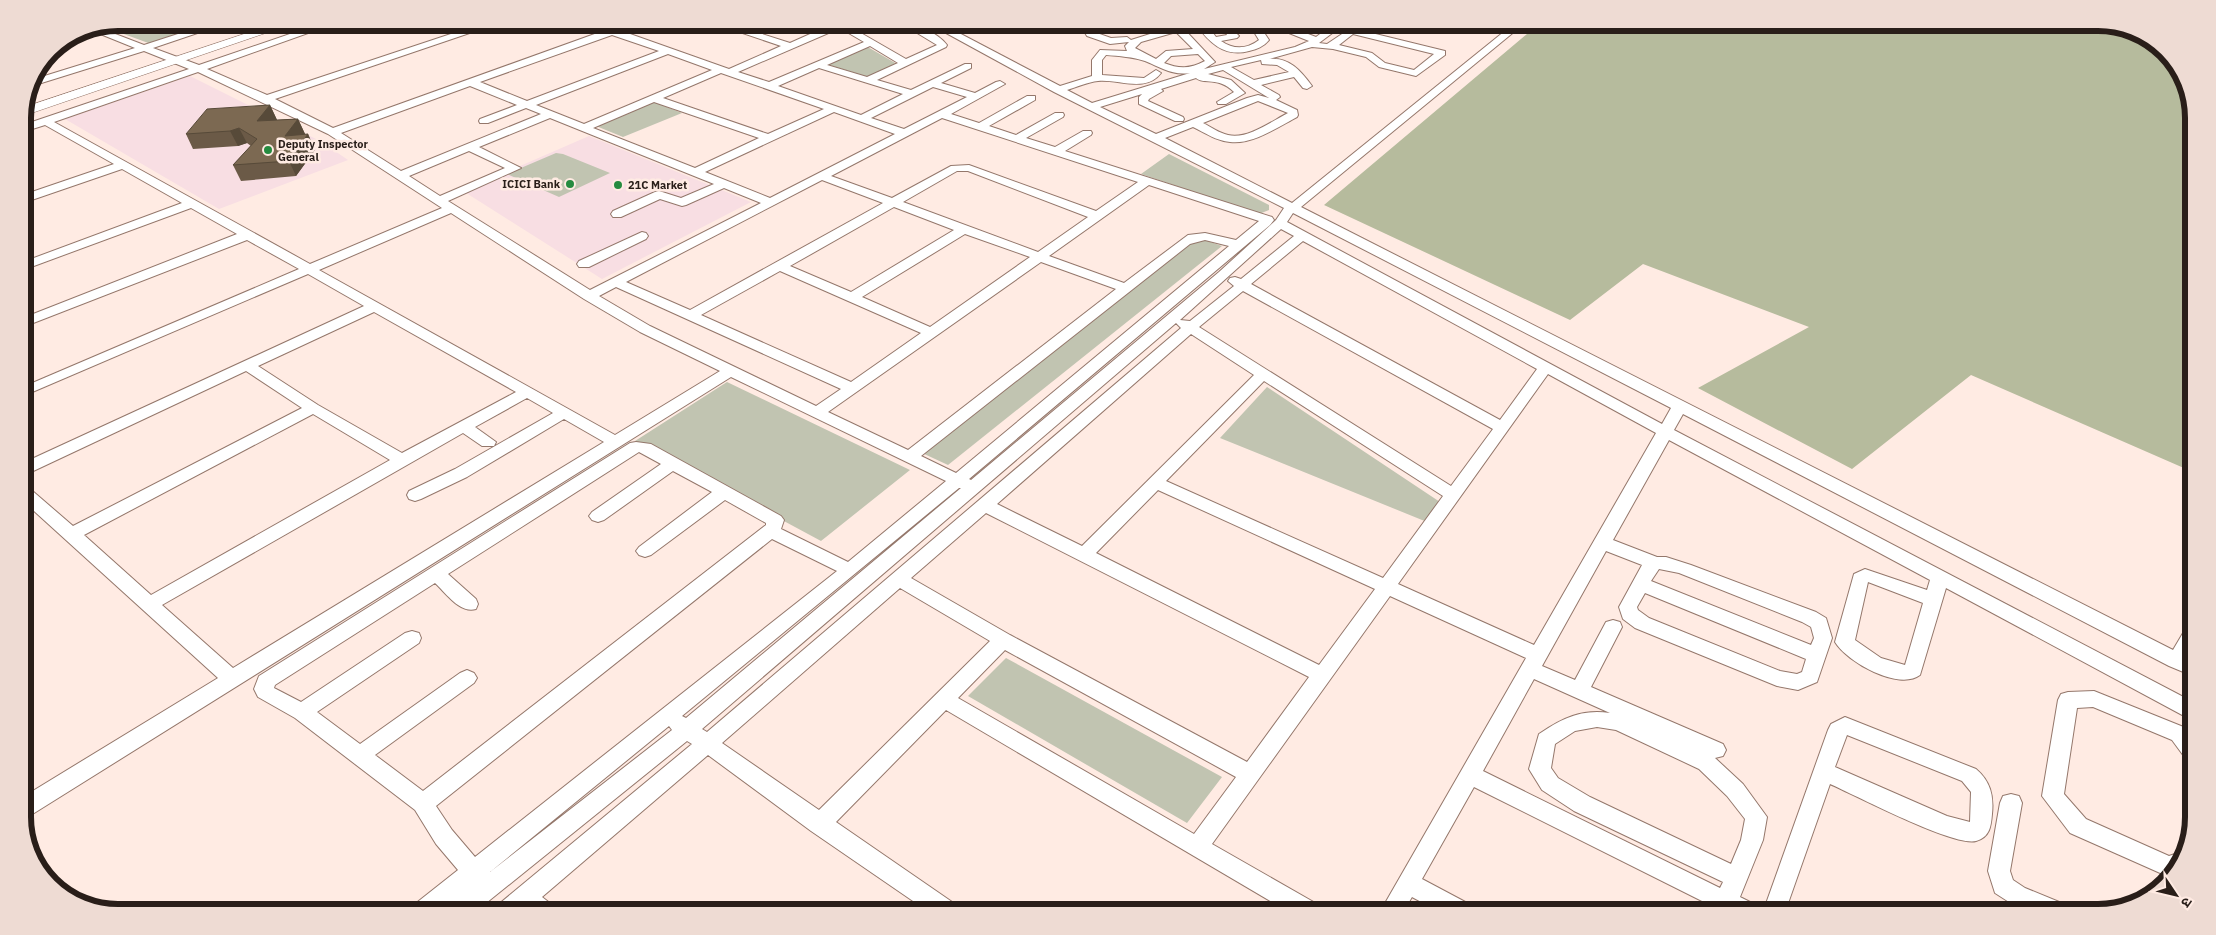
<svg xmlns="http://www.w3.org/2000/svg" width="2216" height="935" font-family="'IBM Plex Sans','Noto Sans Devanagari',sans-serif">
  <rect width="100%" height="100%" fill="#ffebe3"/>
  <path fill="#f8dee3" d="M190,76L322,142L348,160L219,209L65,119Z
    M589,136L751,202L602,279L463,191Z"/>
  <path fill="#c1c4b1" d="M119,22L218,23L151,44L102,26Z
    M866,46L897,64L868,77L826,64Z
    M654,102L682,113L623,137L596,126Z
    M556,153L563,154L610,173L559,197L507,174Z
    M1169,154L1269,205V210L1259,214L1141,174Z
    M1196,237L1222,246L948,465L920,452Z
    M727,382L910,470L821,541L635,441Z
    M1267,387L1440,502L1427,522L1220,438Z
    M1006,658L1222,777L1187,823L968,696Z"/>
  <path fill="#b6bb9d" d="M2097,22L2134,30L2174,60L2193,113V472L1971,375L1852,469L1698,388L1809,327L1643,264L1570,320L1324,205L1540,23Z"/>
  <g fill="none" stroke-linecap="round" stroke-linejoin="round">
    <g stroke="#94776b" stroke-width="2">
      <path id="minor" d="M215,22H230L153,48L199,65L325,22H339L207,69L267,95L487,22H502L275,99L333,128L603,31L581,22H595L616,29L729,69L781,46L710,22H725L790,43L837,22H850L847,25L906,59L937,45L899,22C914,22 937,32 947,45L946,47L877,80L911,90L965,64H971V68L941,83L975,93L996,82L1000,81L1005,84L951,114L979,123L1027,96H1035V100L989,126L1016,135L1055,113H1063L1064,115L1063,117L1026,138L1055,147L1083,131H1091L1092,133L1091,135L1065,151L1272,217L1274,220L1270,225L969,479L971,480L1219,272L1276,220L1284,208L1054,92L926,22H938L1060,86L1092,76V60L1100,50L1127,51L1125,46L1129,42L1110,44L1087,36L1084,31L1096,22H1107L1094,32L1111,38L1127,37L1131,40L1185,23H1191V27L1184,29L1215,62L1204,69L1295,47L1309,41L1289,33L1279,22H1289L1295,29L1316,37L1336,22H1347L1319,43L1327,44L1351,28L1445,51V55L1416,76L1379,67L1366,57L1333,49L1312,47L1269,59C1289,57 1301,71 1312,86L1307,89L1303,88L1294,77L1261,85L1279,95L1280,97L1276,100L1297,110L1298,115L1297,117C1278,127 1252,145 1230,142C1217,141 1205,133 1193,127L1165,138L1292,203L1516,22H1526L1301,207L2173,650L2186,628L2193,626V648L2188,658L2193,660V676L2169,666L1683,414L1674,430L2193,702V719L2186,717L1946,588L1920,675C1899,691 1847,662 1835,642L1854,574L1865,569L1927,590L1930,580L1669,440L1613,540L1657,557H1666L1691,565L1816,612L1826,618L1832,638L1817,682L1798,690L1777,686L1635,628L1623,619L1619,607L1642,565L1606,551L1542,666L1575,680L1606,622L1613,620L1620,622L1622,627L1591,687L1723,744L1726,750L1723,756L1715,758L1743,784L1767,817L1763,840L1740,897L1754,904L1757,912H1724L1474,787L1422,879L1469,904L1472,912H1440L1412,897L1403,912H1380L1526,658L1390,596L1212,844L1317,904L1320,912H1289L946,710L836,822L955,904L958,912H929L811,831L708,755L542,897L551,904L554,912H496L499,904L692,744L687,741L475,912H447L450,905L440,912H412L415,904L458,870L436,844L415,810L295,718L258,697L254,689L259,676L630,443L636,442L651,444L781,516L784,520L781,529L848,562L946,481L731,377L31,815L23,817V797L218,678L23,501V487L29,488L73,526L302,408L246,371L29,473L23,474V463L364,306L308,274L23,396V387L299,269L247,240L23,327V318L237,234L191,208L23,270V262L182,203L122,169L23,203V195L114,164L45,125L23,132V125L189,69L144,51L35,85L38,78L135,48L88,29L97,27L144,45ZM840,28L864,42L769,82L738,72ZM1176,32L1193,49L1166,51L1156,59L1135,48L1141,42ZM1353,34L1434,54L1414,70L1385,63L1372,53L1339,45ZM612,35L659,51L527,101L480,82ZM870,46L898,63L867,77L827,65ZM668,54L712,70L584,124L536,105ZM1198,54L1205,61C1190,69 1179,69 1164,63L1171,56ZM1106,55C1119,56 1133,57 1145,61C1160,67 1173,76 1190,73L1092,103L1067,90C1077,87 1088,82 1098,81C1119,79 1146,93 1161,73L1156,70L1144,78L1102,75V60ZM1261,60L1262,64L1277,65L1289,72L1254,80L1231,67ZM819,68L903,94L861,115L778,86ZM1223,70L1269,98L1258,95L1247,98L1156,134L1100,107L1142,94L1139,97V104L1175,121H1183L1184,119L1183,117L1148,101L1149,99L1163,91L1161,89L1196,78C1204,85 1218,76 1234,92L1217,102L1218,104H1226L1245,93L1231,80L1208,74ZM198,72L328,134L442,208L310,264L54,122ZM721,73L824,109L768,134L663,98ZM470,86L517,105L480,119L479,121L480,123H488L526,108L541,114L401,171L341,133ZM933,87L967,97L904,129L871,118ZM1258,101L1288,113C1272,121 1247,140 1228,135C1219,133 1211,127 1203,123ZM654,102L759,138L695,168L593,128ZM834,112L895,134L770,198L705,172ZM550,118L714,184L681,198L659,191L655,192L613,211L611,214L613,217H621L660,199L682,206L686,205L724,188L761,203L590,290L448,201L521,168L479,147ZM942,118L1138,182L1096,211L969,165L951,166L892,198L831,176ZM469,151L505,168L440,196L409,176ZM957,171H968L1088,217L1038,252L903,202ZM822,180L883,203L690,310L626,282ZM1149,185L1259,221L1236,240L1205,233L1188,235L1124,283L1049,256ZM894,207L954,230L851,292L790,266ZM451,213L584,299L640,332L720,371L615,435L319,270ZM1293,213L1671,408L1662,424L1287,222ZM1281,229L1294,236L1241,279L1235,277L1230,278L1228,281L1234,286L1190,321L1180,320ZM965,234L1030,257L930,327L862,297ZM1205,240L1229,246L956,473L921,456L1190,244ZM1303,241L1537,369L1500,420L1251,284ZM1041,262L1116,289L908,450L828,412ZM780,271L921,333L851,382L701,315ZM616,287L841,389L816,406L650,326L599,296ZM1243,291L1493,429L1451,486L1199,327ZM374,312L516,392L402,453L318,405L258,366ZM1176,323L1181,328L707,732L702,729ZM1191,334L1254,375L1082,546L997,504ZM1548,374L1656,433L1534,645L1398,584ZM1264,381L1443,496L1383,578L1166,481ZM527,398L553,413L455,469L409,491L407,495L409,499L415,501L421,499L467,477L564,419L604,442L233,668L162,605L463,433L482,446H494L496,442L475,427ZM313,414L390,460L151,595L84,535ZM639,452L661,464L592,512L589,516L592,520L598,522L604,520L673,471L712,492L639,547L636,551L639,555L645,557L651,555L725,500L766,523V525L423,791L375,755L474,683L477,678L474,673L467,670L460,673L360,744L317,712L419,643L421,638L419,633L412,631L405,633L301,702L274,688L275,685L435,583C446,593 460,614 476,609L478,604L476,599L448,574ZM959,488H961L686,718L682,716ZM1158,490L1375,589L1319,665L1096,553ZM986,513L1309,677L1247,762L1010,635L911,578ZM772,539L837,571L475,857L452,830L436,806ZM1659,569L1679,573L1802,622L1811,627L1814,638L1811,645L1651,581ZM1868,582L1923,603L1905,665L1881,658L1855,640ZM900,588L990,641L819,810L722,743ZM1645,593L1806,659L1802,672L1797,674L1780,671L1649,618L1638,610L1637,607ZM1005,650L1236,777L1194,834L958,698ZM1534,679L1610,713C1581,709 1563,718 1539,734L1529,769L1542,790L1574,811L1723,882L1720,888L1483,771ZM669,726L672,730L490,872ZM1597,727L1616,730L1699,769L1727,796L1745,819L1741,840L1731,864L1590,797L1558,778L1551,768L1555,744L1575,731Z
        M1194,22H1203L1208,28H1231L1239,36L1237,38L1221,41C1234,50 1247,49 1259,40L1248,22H1257L1269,40C1263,47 1257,49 1249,51C1223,58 1208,41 1194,22ZM1213,33H1226L1227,35L1216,37Z
        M642,232L646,233L648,236L646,239L589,267H579L577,264L579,261Z
        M2094,691L2186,728L2193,738V762L2186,759L2172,740L2093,707L2077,708L2064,794L2086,819L2169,856L2178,853L2184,855L2167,876L2070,833L2042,796L2058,700L2061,694L2068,692Z
        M1845,717L1976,769C1990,781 1994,795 1992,814C1991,826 1990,837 1976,841C1954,847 1855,795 1830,784L1785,912H1763L1828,730L1831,724ZM1847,735L1962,781L1971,792L1970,822L1947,816L1835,767Z
        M2011,794L2019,796L2022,803L2010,871L2013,880L2025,888L2064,904L2067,912H2032L2009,902L1995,893L1988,871L2000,803L2003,796Z"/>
    </g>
    <g stroke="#94776b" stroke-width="1">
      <path id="major" d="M280,22H298L23,116L25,107Z"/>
    </g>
    <use href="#minor" fill="#fff" fill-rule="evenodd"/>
    <use href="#major" fill="#fff" fill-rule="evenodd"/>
  </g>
  <path fill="#6b5a47" d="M270,105L277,120L298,119L305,134L304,135L308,134L315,150L296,176L241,181L233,165L251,146L247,143L238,146L193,149L186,134Z"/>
  <path fill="#574a39" d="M270,105L277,120L257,121Z
    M298,119L305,134L292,151L285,136Z
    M239,128L247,143L238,146L230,131Z
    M308,134L315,150L296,176L289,161Z"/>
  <path fill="#7c6952" stroke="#574a39" d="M270,105L257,121L298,119L285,136L308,134L289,161L233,165L257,139L239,128L230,131L186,134L207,109Z"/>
  <g fill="#268b40" stroke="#ffebe3" stroke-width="2">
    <circle cx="268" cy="150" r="5"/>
    <circle cx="570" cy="184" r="5"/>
    <circle cx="618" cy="185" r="5"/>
  </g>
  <g text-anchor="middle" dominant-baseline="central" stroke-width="5" stroke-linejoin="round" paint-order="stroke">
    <g font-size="11" font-weight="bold" fill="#291e19" stroke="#ffebe3" text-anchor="start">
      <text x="278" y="144">Deputy Inspector<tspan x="278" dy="13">General</tspan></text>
      <text x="560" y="184" text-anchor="end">ICICI Bank</text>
      <text x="628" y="185">21C Market</text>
    </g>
  </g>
  <path d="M0 0H2216V935H0ZM118 31H2098A87 87 0 0 1 2185 118V817A87 87 0 0 1 2098 904H118A87 87 0 0 1 31 817V118A87 87 0 0 1 118 31Z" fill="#eedbd3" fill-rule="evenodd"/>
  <path fill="none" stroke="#291e19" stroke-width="6" d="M118 31H2098A87 87 0 0 1 2185 118V817A87 87 0 0 1 2098 904H118A87 87 0 0 1 31 817V118A87 87 0 0 1 118 31Z"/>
  <g transform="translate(2176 895) rotate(125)" stroke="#ffebe3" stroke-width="4" paint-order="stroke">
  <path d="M0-4L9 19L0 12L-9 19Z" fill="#291e19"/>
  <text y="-8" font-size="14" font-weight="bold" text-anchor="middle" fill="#291e19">उ</text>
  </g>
</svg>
